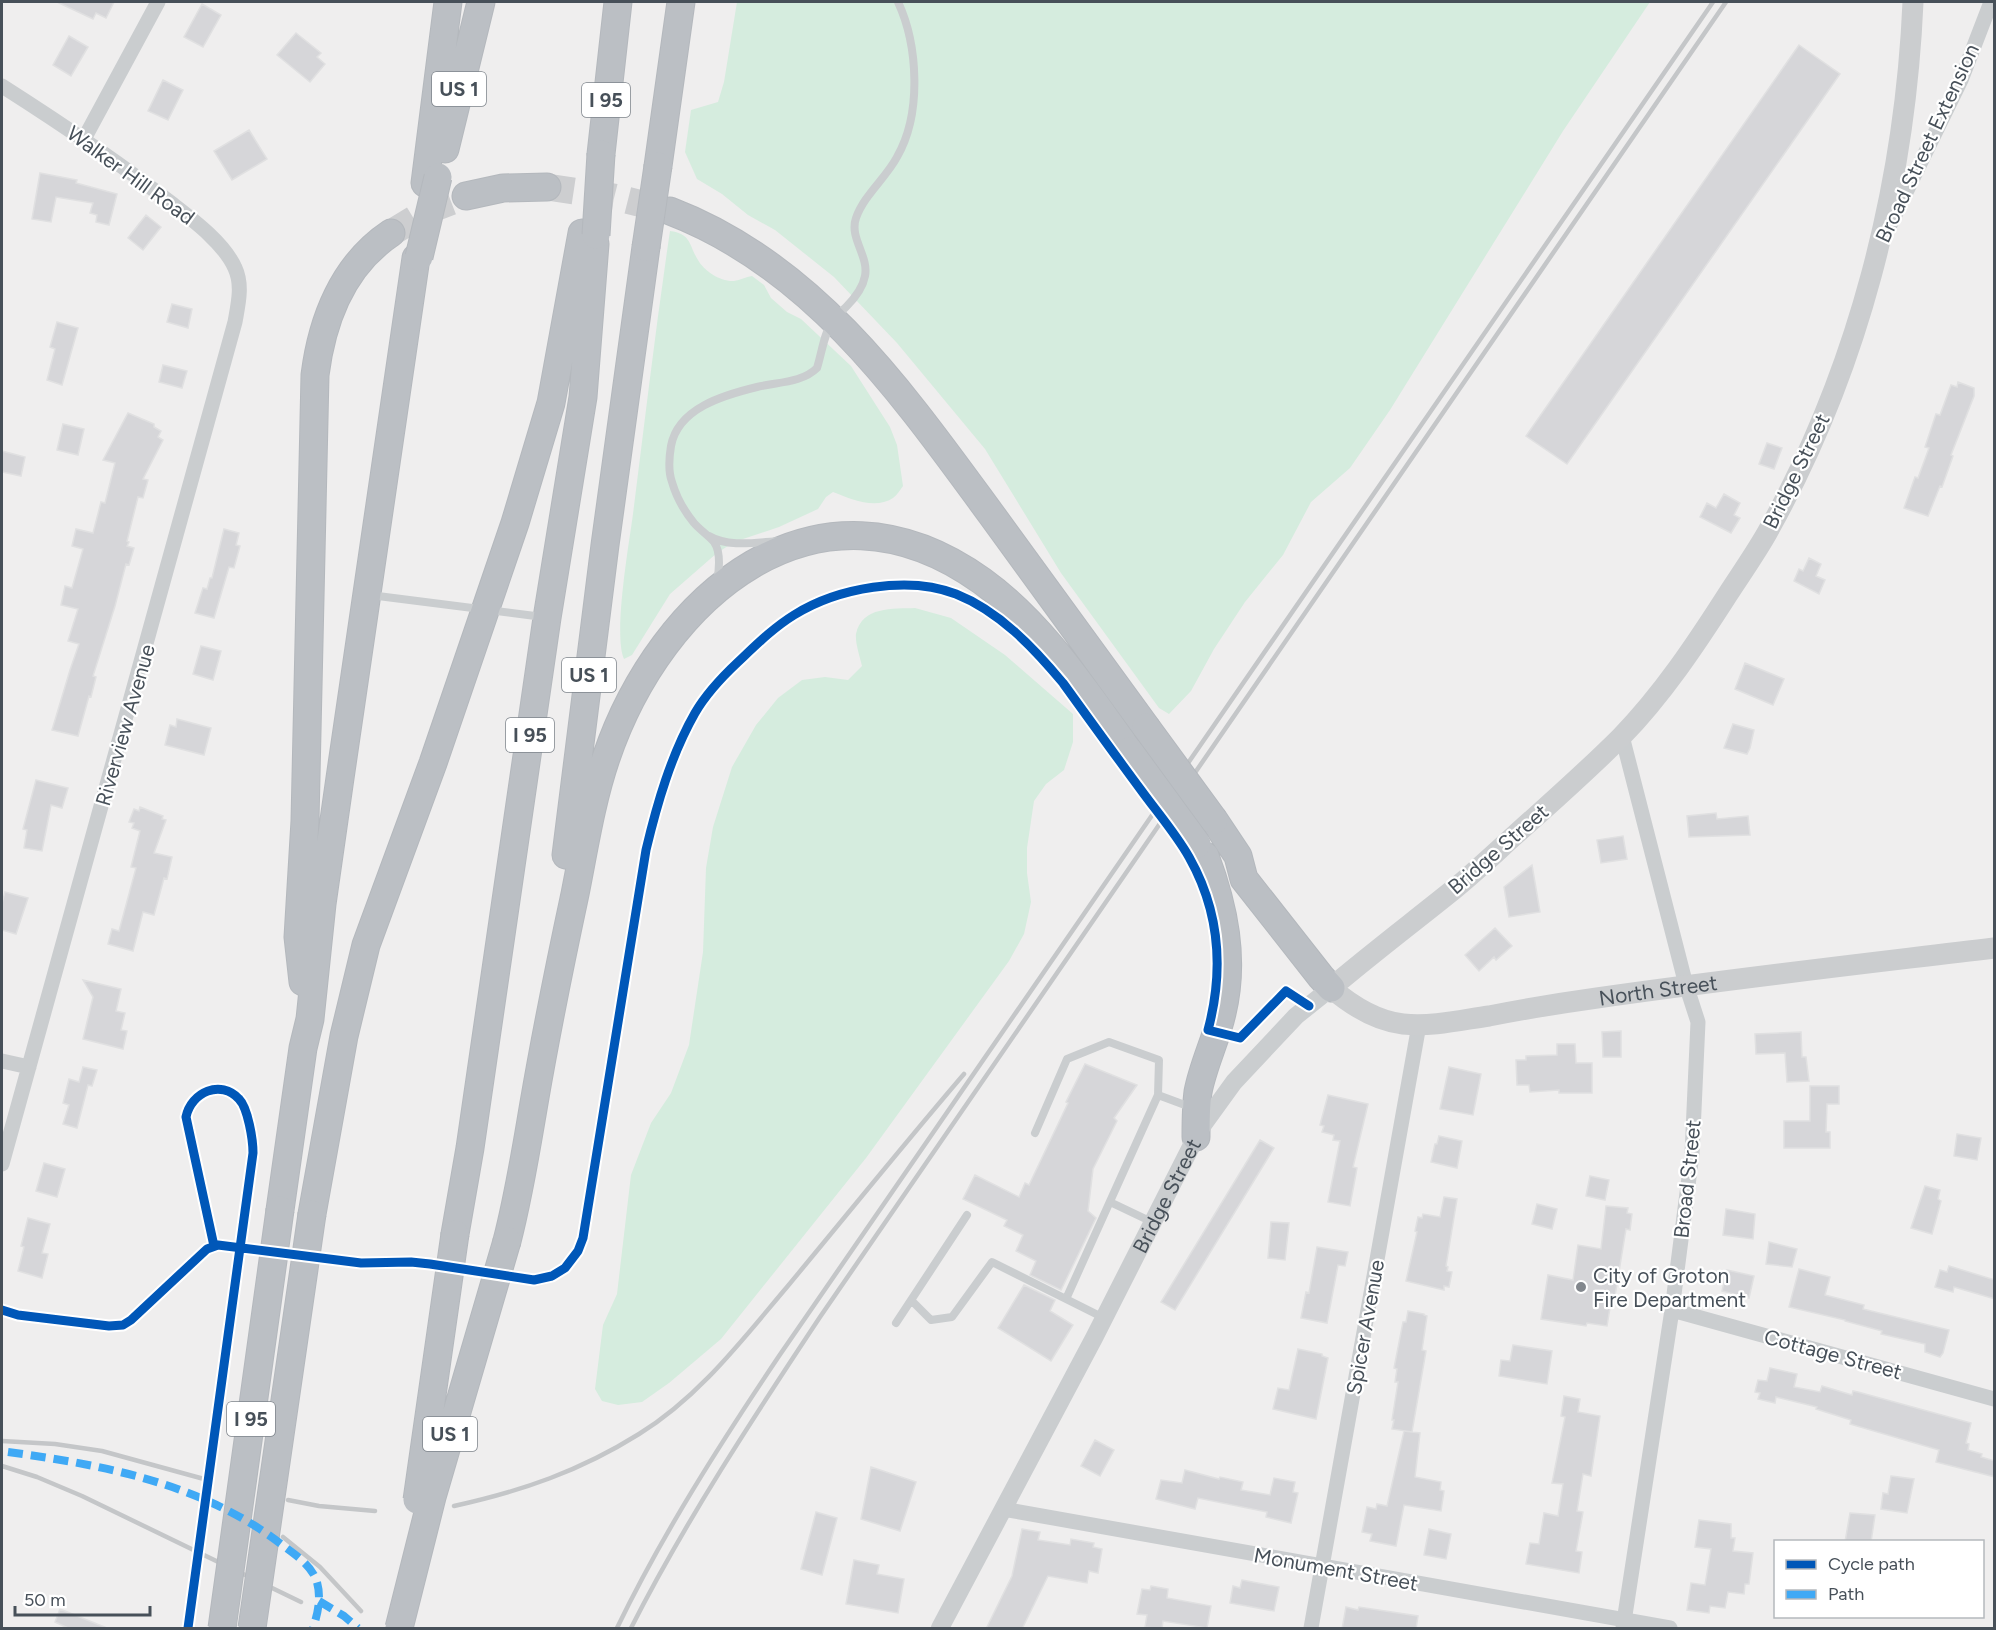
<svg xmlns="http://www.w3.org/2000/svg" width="1996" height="1630" font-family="Figtree,sans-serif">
  <rect width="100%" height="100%" fill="#efeeee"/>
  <path fill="#d5ecde" d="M737,2H1650L1563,131L1390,410L1350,468L1311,502L1283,555L1245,602L1214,649L1191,691L1169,714L1159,708L1061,573L985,449L897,343L834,277L775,230L748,215L722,194L697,179L685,152L691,110L718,102L724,82Z
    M670,231C692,234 689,246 698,260C704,271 721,282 734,281C740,280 746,277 752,276L764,285L771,298L787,312L801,319L851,366L890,427L897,445L903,486C900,490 897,495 893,498C875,510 851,499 833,492L826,497L818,509L779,527L734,542L717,553L670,594L632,655L624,659C613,635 629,544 633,514C645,419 656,325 670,231Z
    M915,608L951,618L1005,655L1073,714V742L1064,770L1046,784L1034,801L1027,848V873L1031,902L1024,934L1009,961L866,1158L721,1339L669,1383L642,1402L618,1405L602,1401L595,1389L603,1325L617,1294L631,1175L651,1123L671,1093L689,1045L703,952L706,868L713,827L732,767L756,725L778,698L802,680L825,677L848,680L862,666C860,657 855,643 856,634C862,606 893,609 915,608Z"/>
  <path fill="#d6d6d9" stroke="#e0e0e1" stroke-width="1.5" d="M57,2H114L106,18L96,13L93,19Z
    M202,4L221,15L203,47L184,37Z
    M296,33L321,53L317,57L325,64L310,82L277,55Z
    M69,36L88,47L71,76L53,65Z
    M1799,45L1840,74L1567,464L1526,436Z
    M163,80L183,90L168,120L148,111Z
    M249,130L267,159L232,180L214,151Z
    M40,173L77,180L76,183L117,194L109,225L96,222L97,215L90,213L93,203L56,197L51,222L32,219Z
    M146,215L161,227L143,250L128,238Z
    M172,304L192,309L188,328L167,322Z
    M57,322L78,328L62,385L47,380L55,349L50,347Z
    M163,365L187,371L182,388L159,382Z
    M1958,382L1974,388V396L1951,455L1953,456L1942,487L1940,486L1928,516L1904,508L1915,477L1918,478L1929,448L1925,447L1936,414L1940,415L1951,385L1957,387Z
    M128,413L154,424V427L161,431L158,437L163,440L143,479L148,480L143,498L138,497L127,541L129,542L127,546L134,548L129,565L126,564L115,606L93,676L96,677L91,697L89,696L78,736L52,730L70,670L79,644L68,641L78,609L61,605L65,586L72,588L83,549L72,546L76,529L93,533L101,502L105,503L115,463L103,460Z
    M63,424L84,429L78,455L57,450Z
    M1767,443L1782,448L1774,469L1759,464Z
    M2,451L25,457L21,476L2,472Z
    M1724,494L1740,503L1734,515L1740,518L1731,533L1700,517L1707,503L1716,508Z
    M224,529L239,533L236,545L240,546L234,568L229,567L214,618L195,613L203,588L207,589L210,578H212Z
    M1809,558L1821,564L1816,576L1825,580L1819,594L1794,581L1799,569L1803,571Z
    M201,646L221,651L213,680L193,674Z
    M1745,663L1784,679L1773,705L1735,689Z
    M177,719L211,728L204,755L165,745L170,725L176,727Z
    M1733,724L1754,730L1750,748L1747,754L1724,748Z
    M36,780L68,788L62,808L51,805L42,851L24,848L27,830L23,829Z
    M140,807L163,816L162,819L166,820L154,853L172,857L167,879L164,878L154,915L143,912L133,951L108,944L112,929L119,931L136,868L131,867L140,831L132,828L134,823L129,822L134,809L139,811Z
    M1716,813L1717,819L1748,816L1750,835L1689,837L1687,816Z
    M1623,836L1627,859L1601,863L1597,840Z
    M1532,865L1540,912L1509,917L1504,887Z
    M5,892L28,898L16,934L2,930V903Z
    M1495,928L1512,946L1496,960L1494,957L1479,971L1465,955Z
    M83,980L121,989L116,1011L125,1013L121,1030L127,1031L123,1049L83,1039L93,997Z
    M1621,1031V1057H1603L1602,1032Z
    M1801,1032L1802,1057H1806L1809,1081L1787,1082L1785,1053L1756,1054L1755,1034Z
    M1557,1044H1575L1576,1063H1592V1093H1559V1090L1530,1092L1529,1085H1517L1516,1060H1526V1056L1557,1055Z
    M1085,1064L1137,1085L1114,1118L1117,1121L1093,1169L1088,1211L1096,1218L1061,1290L1030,1275L1036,1261L1016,1251L1023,1235L1004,1226L1007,1220L963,1199L975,1175L1019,1197L1025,1183L1029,1185L1068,1103L1066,1102Z
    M83,1067L97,1070L92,1086L88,1085L77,1128L63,1124L69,1105L63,1103L69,1079L79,1082Z
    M1449,1067L1481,1074L1473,1115L1440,1109Z
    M1810,1086H1839V1104H1827L1826,1132H1830V1148H1784V1121H1810Z
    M1328,1095L1368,1104L1353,1167L1357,1168L1350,1206L1328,1202L1340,1141L1333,1140L1334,1135L1322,1132L1324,1126L1320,1125Z
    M1957,1134L1981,1138L1977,1160L1954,1156Z
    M1439,1136L1462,1141L1457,1168L1431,1162L1435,1144H1437Z
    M1260,1140L1274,1148L1175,1310L1161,1302Z
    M44,1163L65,1169L57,1197L36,1191Z
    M1590,1176L1609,1180L1605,1200L1586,1196Z
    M1925,1186L1940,1190L1938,1199L1941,1201L1932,1234L1911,1228Z
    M1444,1197L1457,1199L1446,1266L1448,1267L1447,1271L1452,1272L1449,1287L1444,1286V1290L1406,1281L1417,1232L1415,1231L1418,1217L1422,1218L1423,1214L1440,1217Z
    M1537,1204L1557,1209L1552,1229L1532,1224Z
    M1606,1206L1628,1208L1627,1213L1632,1214L1630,1230L1626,1229L1615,1296H1612L1607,1326L1587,1323L1586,1326L1541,1319L1548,1275L1573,1280L1578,1245L1601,1249Z
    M1726,1209L1755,1214L1753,1239L1723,1235Z
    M28,1218L50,1224L42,1253L48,1254L42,1278L18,1271L24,1247L21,1246Z
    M1271,1222L1289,1223L1285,1260L1268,1258Z
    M1769,1242L1797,1249L1792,1267L1766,1264Z
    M1317,1247L1348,1252L1345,1266L1338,1265L1327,1323L1301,1318L1306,1292L1309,1293Z
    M1949,1266L1995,1280V1299L1954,1287L1953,1292L1935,1287L1940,1270L1947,1272Z
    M1799,1269L1830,1277L1825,1295L1864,1305L1863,1309L1949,1330L1943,1353L1940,1357L1925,1352V1344L1881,1334L1882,1331L1845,1321V1320L1789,1307Z
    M1727,1270L1754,1276L1749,1298L1722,1291Z
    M1024,1285L1055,1300L1050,1311L1073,1325L1051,1361L998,1328Z
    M1408,1311L1424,1314V1315L1427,1316L1422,1350L1426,1351L1412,1432L1392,1429L1394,1420H1392L1398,1382H1395L1397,1369L1394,1368L1403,1322H1406Z
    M1513,1345L1552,1351L1547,1384L1499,1376L1501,1360L1510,1361Z
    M1298,1349L1322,1354V1356L1328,1358L1316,1419L1273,1409L1278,1388L1289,1390Z
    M1770,1368L1797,1374L1794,1387L1820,1392L1822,1386L1852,1395L1853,1391L1858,1392L1971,1423L1966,1443L1969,1444L1968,1450L1982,1454L1981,1457L1995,1461V1477L1936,1462L1939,1450L1850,1424L1851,1420L1816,1409L1817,1407L1776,1397L1775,1403L1758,1399L1760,1393L1755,1392L1758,1380L1767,1381Z
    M1564,1396L1580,1399L1578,1412L1600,1416L1591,1476L1583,1474L1577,1511L1583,1512L1576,1551L1582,1552L1579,1573L1526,1564L1530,1543L1539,1544L1544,1513L1558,1516L1563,1484L1552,1483L1565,1417L1561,1416Z
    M1404,1431L1420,1433L1415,1477L1441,1482L1440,1490L1444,1491L1441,1511L1404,1505L1396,1546L1370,1541L1372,1534L1362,1532L1367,1507L1376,1509L1377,1504L1387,1506Z
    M1095,1440L1114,1450L1100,1476L1081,1466Z
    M871,1467L916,1482L900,1531L861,1519Z
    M1185,1470L1219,1479L1220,1477L1243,1482L1241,1490L1270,1495L1274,1478L1295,1482L1293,1492L1298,1493L1291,1523L1266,1517L1267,1512L1198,1498L1195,1509L1156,1499L1161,1480L1182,1483Z
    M1891,1476L1914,1479L1907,1513L1881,1509L1883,1493L1888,1494Z
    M816,1512L837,1518L822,1575L801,1569Z
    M1850,1513L1875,1515L1871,1542H1845Z
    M1699,1520L1731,1524V1538H1735L1733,1551L1753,1553L1749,1584H1745L1744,1594L1728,1592L1725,1608L1710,1606L1709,1613L1687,1610L1691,1583L1705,1585L1711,1549L1695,1547Z
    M1022,1529L1040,1532L1038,1540L1070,1545L1071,1539L1094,1543L1093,1547L1102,1549L1098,1573L1089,1571L1087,1583L1048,1576L1022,1629H986L1012,1576Z
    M1429,1529L1451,1534L1446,1559L1424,1555Z
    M854,1560L879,1565L877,1574L904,1579L898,1613L846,1604Z
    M1242,1580L1279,1587L1274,1611L1230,1603L1233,1586L1240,1588Z
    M1151,1586L1168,1589L1167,1598L1211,1606L1207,1628L1163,1621L1162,1629L1145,1627L1147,1615L1137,1614L1142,1589L1150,1590Z
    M1346,1607L1358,1610L1359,1607L1418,1616L1416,1629H1342Z
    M60,1609L107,1628V1629H70L55,1622Z"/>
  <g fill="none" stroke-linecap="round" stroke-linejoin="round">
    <path stroke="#cdced0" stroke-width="27" stroke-dasharray="27 14" stroke-linecap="butt" d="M547,187L614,197L670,211
      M391,233L427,211L466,196"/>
    <g stroke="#b4b8bd" stroke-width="29">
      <path id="motorway" d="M445,149L481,2
        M601,154L618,2
        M658,166L681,2
        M425,183L448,2
        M466,196L503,188L547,187
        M670,211C814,266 903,394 991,514C1042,585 1094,656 1146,727
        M1214,820L1238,856L1244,879L1321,977L1331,988
        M566,855L605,545L646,247
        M303,982L298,937L305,821L315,375C322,320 343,265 391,233
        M1196,1137C1196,1122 1196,1107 1198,1092C1203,1065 1216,1040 1222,1013C1235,959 1224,907 1205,856
        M280,1210L303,1048L310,1019L322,904L340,778L416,258
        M312,1214L344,1036L366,945L433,763L515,523L551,403L582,233
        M455,1234L470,1148L547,618L583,397L595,244
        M507,1241C519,1195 526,1150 534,1103C546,1033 560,964 575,894C584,849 591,802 606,758C661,596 817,462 982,581C1043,625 1085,691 1129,751"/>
    </g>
    <path stroke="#cacdcf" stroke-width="8" d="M709,536C729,548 758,542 780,541
      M717,582C719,571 721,552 714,542C708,535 700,530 694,523C685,512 676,496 672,482C668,471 669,458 671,446C678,408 724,395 757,387C777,382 802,383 817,368C822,352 824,333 833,320C836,315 842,311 846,307C854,299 863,287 865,276C869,256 849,238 856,218C864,195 886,178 897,157C922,114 918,45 898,2
      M370,595L543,617
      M1035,1133L1067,1059L1109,1042L1159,1060L1158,1095L1193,1108
      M1110,1202L1152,1222
      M1066,1299L1104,1318
      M912,1301L931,1320L952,1317L992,1262L1066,1299L1158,1095
      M896,1323L967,1215"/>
    <path stroke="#cacdcf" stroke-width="15" d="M2,86C60,123 117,161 171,203C193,220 224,243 235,268C243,285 238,305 235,322L2,1164
      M84,139L158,2
      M1889,227L1961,80L1991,2
      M1622,736L1686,985L1698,1022L1692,1154L1672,1310L1623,1628
      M2,1061L29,1067
      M1672,1310L1994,1399
      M1003,1509L1670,1628
      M1311,1628L1419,1025"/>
    <path stroke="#cacdcf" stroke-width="18" id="s1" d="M940,1628L1094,1338L1200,1129L1234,1082L1296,1016L1331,988"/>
    <path stroke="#cbcdcf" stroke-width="21" id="s2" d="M1913,2C1905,186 1858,371 1767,533C1755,554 1741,574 1728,594C1696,644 1662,695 1621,737C1587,771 1551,803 1515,835C1495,853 1474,873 1453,890C1412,923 1371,954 1331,988C1351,1005 1376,1021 1403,1024C1432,1027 1461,1020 1489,1016C1525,1009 1561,1003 1597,998C1729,979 1862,964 1994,948"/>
    <use href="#motorway" stroke="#bbbfc4" stroke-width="27"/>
    <path stroke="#c4c6c8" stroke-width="4.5" d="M2,1441L55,1444L102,1451L204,1479
      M2,1466L37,1477L82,1496L301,1602
      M288,1500L319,1506L375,1511
      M454,1506C522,1491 580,1471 639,1434C699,1397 742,1340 787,1287C846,1216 904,1144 964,1074
      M283,1537L320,1567L361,1611
      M617,1628C663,1533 720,1444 779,1356L1713,2
      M631,1628C686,1520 753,1418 820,1317L1726,2"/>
    <g stroke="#b4b8bd" stroke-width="29" stroke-linecap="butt">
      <path id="motorway-bridge" d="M596,235L601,154
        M646,247L658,166
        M419,257L438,177
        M1146,727L1214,820
        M1129,751L1197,844
        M417,1500L455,1234
        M222,1628L280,1210
        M252,1628L312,1214
        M399,1628L432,1497L507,1241"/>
    </g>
    <use href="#motorway-bridge" stroke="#bbbfc4" stroke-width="27"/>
    <path stroke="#3fa9f5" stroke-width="8" stroke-dasharray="15 8" stroke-linecap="butt" d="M8,1452C104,1465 203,1484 281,1544C294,1554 309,1563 316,1579C322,1596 318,1613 313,1628
      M319,1601L344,1616L358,1628"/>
    <g stroke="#fff" stroke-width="13">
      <path id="cycleway" d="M2,1310L18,1315L109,1326L123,1325L131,1320L207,1249L218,1245L361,1263L411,1262L430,1264L534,1280L552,1276L565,1268L578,1251L583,1238L646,850C657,804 671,755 695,713C706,694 722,677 738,662C756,645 773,628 794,615C837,588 908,575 956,594C999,611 1034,648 1063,683C1089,719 1115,755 1141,790C1157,812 1176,834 1189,857C1220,912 1224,970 1208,1030L1240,1038L1286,991L1309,1006
        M188,1628L253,1153C253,1140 248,1108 239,1099C221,1079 191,1092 186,1117L214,1246"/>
    </g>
    <use href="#cycleway" stroke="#0057b8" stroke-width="9"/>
  </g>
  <circle fill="#82878d" stroke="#fff" stroke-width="2" cx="1581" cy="1287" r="6"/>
  <g text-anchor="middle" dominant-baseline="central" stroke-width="4.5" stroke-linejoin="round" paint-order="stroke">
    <g fill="#fff" stroke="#7e848b" stroke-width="1.5">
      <rect x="432" y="72" width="54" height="34" rx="4.5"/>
      <rect x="582" y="83" width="48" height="34" rx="4.5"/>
      <rect x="562" y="658" width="54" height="34" rx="4.5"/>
      <rect x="506" y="718" width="48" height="34" rx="4.5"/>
      <rect x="227" y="1402" width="48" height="34" rx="4.5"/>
      <rect x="423" y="1417" width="54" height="34" rx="4.5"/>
    </g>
    <g font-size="20" font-weight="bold" fill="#475059">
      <text x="459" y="89">US 1</text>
      <text x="606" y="100">I 95</text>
      <text x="589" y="675">US 1</text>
      <text x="530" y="735">I 95</text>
      <text x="251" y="1419">I 95</text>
      <text x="450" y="1434">US 1</text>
    </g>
    <g font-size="21" fill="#475059" stroke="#fff">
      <text transform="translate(1927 143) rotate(-65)">Broad Street Extension</text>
      <text transform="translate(131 175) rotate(36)">Walker Hill Road</text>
      <text transform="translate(1796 471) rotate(-64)">Bridge Street</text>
      <text transform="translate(125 725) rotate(-74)">Riverview Avenue</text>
      <text transform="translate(1498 849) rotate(-41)">Bridge Street</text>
      <text stroke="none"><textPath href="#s2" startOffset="1530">North Street</textPath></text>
      <text transform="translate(1687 1179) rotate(-84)">Broad Street</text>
      <text stroke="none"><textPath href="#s1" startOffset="488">Bridge Street</textPath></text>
      <text transform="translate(1365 1327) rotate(-80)">Spicer Avenue</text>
      <text transform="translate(1833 1354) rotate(15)">Cottage Street</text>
      <text transform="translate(1336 1569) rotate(10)">Monument Street</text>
    </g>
    <g font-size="21" fill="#475059" stroke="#fff" text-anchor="start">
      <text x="1593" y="1275">City of Groton<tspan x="1593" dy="24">Fire Department</tspan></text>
    </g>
  </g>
  <rect width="1996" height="1630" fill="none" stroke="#475059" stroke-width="6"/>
  <rect x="1774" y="1540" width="210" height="78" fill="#ffffff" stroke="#b5b9bd" stroke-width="1.5"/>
  <rect x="1786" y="1560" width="30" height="9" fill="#0057b8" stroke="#b5b9bd" stroke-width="1.5"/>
  <text x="1828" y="1570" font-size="18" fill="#475059">Cycle path</text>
  <rect x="1786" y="1590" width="30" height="9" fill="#3fa9f5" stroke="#b5b9bd" stroke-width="1.5"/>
  <text x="1828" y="1600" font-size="18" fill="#475059">Path</text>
  <path d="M15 1606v9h135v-9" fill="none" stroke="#475059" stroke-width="3"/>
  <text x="24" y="1606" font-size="18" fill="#475059" stroke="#ffffff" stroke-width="4.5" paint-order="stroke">50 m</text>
</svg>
